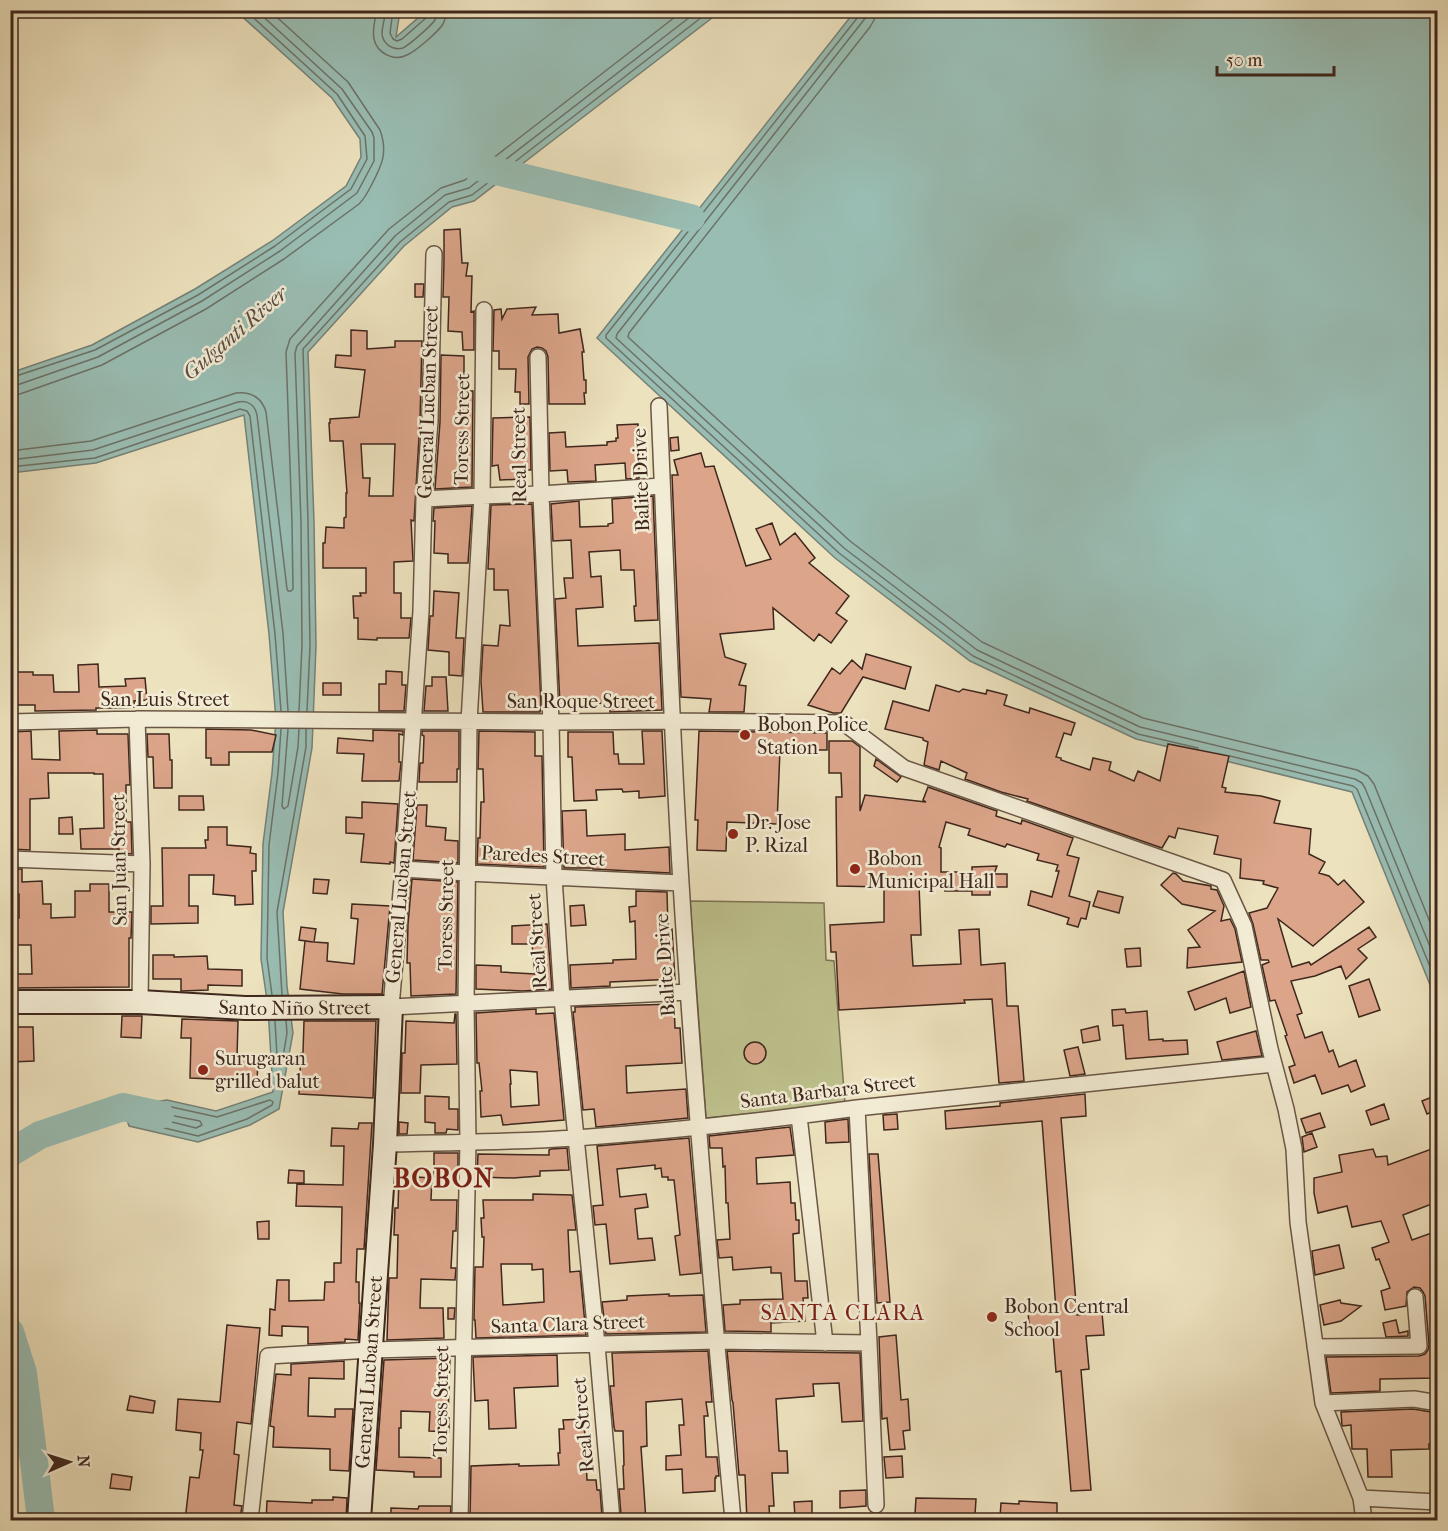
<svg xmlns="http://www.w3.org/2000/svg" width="1448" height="1531" font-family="'IM FELL French Canon',serif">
  <rect width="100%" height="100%" fill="#ede2be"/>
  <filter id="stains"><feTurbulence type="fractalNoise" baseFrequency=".00333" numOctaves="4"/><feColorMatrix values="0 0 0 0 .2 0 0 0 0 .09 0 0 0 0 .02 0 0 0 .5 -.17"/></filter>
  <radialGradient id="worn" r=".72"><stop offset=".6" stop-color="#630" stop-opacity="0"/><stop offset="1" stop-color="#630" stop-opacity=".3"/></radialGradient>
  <path fill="#bec28e" stroke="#7e7456" stroke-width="1.5" d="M690,901L824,903L826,960L834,961L845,1104L706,1118Z"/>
  <path fill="#99bdb3" stroke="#758177" stroke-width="1.5" d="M236,11H400L396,37L426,11H721L474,201L452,207L404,246L308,352L314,522L316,646L312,748L283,912L287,986L293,1033L279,1109L250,1125L198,1142L129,1126L123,1107L167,1100L216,1111L273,1092L268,1007L261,959L263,844L272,773L276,720L269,634L244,415L96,463L11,473L10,373L92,345L195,289L272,241L346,186L361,157L360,139L332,98Z
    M855,11H1437V1002L1352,792L1136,739L970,661L835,558L597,338Z"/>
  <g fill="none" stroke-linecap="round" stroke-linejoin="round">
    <path stroke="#6c7268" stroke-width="1.5" d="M377,10C375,19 372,30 374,39C377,53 394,62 407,55C416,51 438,32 443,24C445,20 446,15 446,10
      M386,10C385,18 382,26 382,34C383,44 393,51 403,48C409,45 431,26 435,20C437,16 437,15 437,10
      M393,10L390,33L393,39L397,41L402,39L427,17L429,10
      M859,10L858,17L606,335V338L839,553L973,656L1138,734L1198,748
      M867,10L866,17L863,21L617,334L616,338L844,548L977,650L1140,727L1355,779L1362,783L1365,788L1438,966
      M876,10L874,20L870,27L629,333L628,337L850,541L982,642L1143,718L1357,770L1368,776L1374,784L1438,942
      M10,378L95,350L198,295L275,246L351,189L367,159L365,136L337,94L245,10
      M10,386L17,385L98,357L202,301L280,251L357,193L374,161V138L372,132L342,89L256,10
      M10,395L20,394L102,365L206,309L284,259L359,204C365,198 368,192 372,184C382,165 388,152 380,130L348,82L269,10
      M10,451L91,441L236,393C251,391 262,398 266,412L287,589L288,591H291L293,589L292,522L286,352L290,339L389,229L441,188L465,180L684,10
      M10,460L93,450L238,402C248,400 255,405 257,415L283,633L288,711
      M10,467L95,458L240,409L247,411L250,416L275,634L281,711
      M299,711L302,645L301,522L295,353L297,346L395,236L445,195L469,188L699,10
      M307,711L310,646L308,522L303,349L400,242L449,202L472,195L711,10
      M288,729L282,806L284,809L288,806L298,747L299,729
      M1230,756L1353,786L1357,789L1438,986
      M272,995L267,958L269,845L278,773L281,729
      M282,995L277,912L306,747V729
      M275,1021L277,1056L280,1059L283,1057L287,1033L286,1020
      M270,1100L273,1102L272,1105L247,1119L198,1136L135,1121L132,1115L134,1111L167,1106L217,1117Z
      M164,1114L200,1121L202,1125L196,1128L164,1120L162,1117Z"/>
    <path stroke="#99bdb3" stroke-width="28" d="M471,165L691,218
      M10,1153L40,1135L123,1107L160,1115
      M10,1332L23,1373L41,1519L40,1520"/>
  </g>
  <path fill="#dca58a" stroke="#3f271d" stroke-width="1.5" fill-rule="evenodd" d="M460,229L462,263H468L466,276H472L471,312L474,311V350H463L462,332L448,331L449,297H443L444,261V230Z
    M415,284H424L423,297H415Z
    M536,307L532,315L558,314L559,333L580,329L584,352H582L584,380H586V393H584L585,404H549L548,357L546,351L542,348L537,347L532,349L528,357L529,404H520V392H515L516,369H499V351H493L494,310L501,309L502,319L507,309Z
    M351,330L367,331V349L395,347V341H422L420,421L414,521L411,520L413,561L394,562V593H401V618H411L409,638H377V640L358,639V618H354L353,596H361L360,593H366V568H323V543H325L326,527L344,528V518L346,517V493H347L343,441H330L329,423H330V419L359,417L361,402L365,370L335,367L336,355L351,356ZM361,444H395L393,496H369L370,478H363Z
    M441,355L464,356V391H473L472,487L435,489L440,422Z
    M530,417L531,470H522L523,479L500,480L498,465L492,466L493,418Z
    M638,424V437H642L643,461L639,462V478L626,479L625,463L595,465L596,481L568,482L567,470L550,471L549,433L565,432L566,447L607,445V442L616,441V438H618L617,425Z
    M678,437L679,450L671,451L670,438Z
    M701,453L705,467L714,466L746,566L771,559L756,529L772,523L780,545L795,533L815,558L809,563L849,596L836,613L847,621L831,643L819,634L814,641L773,608L774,629L720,634L725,657L746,664L739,685L746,686L744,712H709L711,699L681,697L672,475H678L674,460Z
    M653,496L658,620L635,621L634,606H636L634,570H621L620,550L589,552L591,577L601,576L603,607L576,609L578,646L659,643L662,710L610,712L609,703L560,705L555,599L566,598L564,578H573L571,540L553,541L551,504L579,501L580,527L608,526V524L613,523L612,499Z
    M532,504L541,706L540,712H483L481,681L483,645L498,646L500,625L510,626L508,590H494V569H488L491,505Z
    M472,506L468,563H448V554L434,553L435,521H433L434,508Z
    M434,591L459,593L456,638H464L462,676L449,675V652L428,650L430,616H433Z
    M866,654L911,667L905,689L863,677L841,713H833L808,705L832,668L840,674L852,660L862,669Z
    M98,664L99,687L126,686L125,679L145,678L147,700L134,701L135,707L123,708H96V710L35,711V705H10V672H33V675H53L54,692H79L78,665Z
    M386,671L402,672V685H406L404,711H379V684H386Z
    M432,677H446L448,711H424L426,686H432Z
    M323,683H341V695H323Z
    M936,685L959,692L963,689L986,694L987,690L1007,695L1004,705L1029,713L1030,708L1075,723L1071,735L1064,733L1056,757L1061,758V760L1090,770L1093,758L1111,762L1109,770L1134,781L1138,771L1160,781L1168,744L1229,756L1222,787L1226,788L1225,792L1261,796L1280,801L1274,823L1311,829L1309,854L1325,862L1319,873L1329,876L1338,885L1344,880L1364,902L1313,946L1278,919L1292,967L1309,962L1311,965L1369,927L1376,937L1358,949L1367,958L1346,979L1341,966L1315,976L1291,981L1302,1013L1297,1015L1305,1038L1322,1032L1329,1052L1333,1050L1339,1067L1356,1060L1365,1086L1351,1092L1348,1085L1322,1094L1315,1075L1294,1083L1289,1067L1295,1065L1285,1036L1287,1035L1275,1000L1270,1001L1262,965L1269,962L1268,960H1261L1253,924L1249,913L1267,908L1278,888L1263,884L1264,881L1240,878L1241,859L1214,854L1218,836L1178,828L1175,838L1169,836L1162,848L1027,801L1028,799L1001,792L965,779L967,773L941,761L939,770L924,765L928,742L923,740V738L885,729L893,701L929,711Z
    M206,729L251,730L276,735L272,752H229V765H211V758H206Z
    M97,730V734H128L130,785H126V822H131L132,854L119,853V849H81L80,829L104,828L103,774H94V773H48L49,798L30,799V850L10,849L11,732L31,731L32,759L60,760L59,731Z
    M373,730L403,731V735L399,734V762H401L399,781H362L364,754L337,753L338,738L373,741Z
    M422,731H459V769H457V782H419L420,763H423L424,736L422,735Z
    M479,731L535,732V756H542L544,867L477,864L478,838H480L481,802H484L483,769H478Z
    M642,731H662L665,796L639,798V791L623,792L622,789L596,790L597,800L574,801L572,757H568V732H613L614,754H618L619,764H644Z
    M699,731L827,733V750H780L777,824L727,822L726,851L697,850L698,820H695Z
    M147,734H169L170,760H172V788H154L153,757H148Z
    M829,741H852L860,747V811L865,795L926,802L923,800L928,787L997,811L996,816L1021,824L1022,820L1073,838L1067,855L1079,858L1069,896L1090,902L1086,919L1081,918L1078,927L1067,924L1069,918L1028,905L1031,891L1052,897L1059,871H1056L1058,865L1037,860L1039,854L1007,844L1005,847L968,835L970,829L946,822L939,847L941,848V872H972V867L997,866L994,874H1007V887H990V895H972V891H945V885H919L921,935H911L913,966L961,964L959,930L979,929L981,965L1005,963L1007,1006H1018L1024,1081L999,1083L992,999L964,1000L965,1003L839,1010L836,952H831L830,925L884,922V887L837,886L836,797H842L841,773H829Z
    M876,759L901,777L897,782L874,766Z
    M179,796H203L204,810H179Z
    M362,802L398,804L394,863L390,862V864L361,862L364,834L346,833V817L362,818Z
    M417,805H427L426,826L446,828L445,840L458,841V863L413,860Z
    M586,810L587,836L625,834V850L669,847L670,873L593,869V868H564L562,811Z
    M72,817L73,834H59V818Z
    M208,827H227V845L251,847L250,853L256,854V871H252L253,904L235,905V896L213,894L214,875H189V906H198V923L151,924V906H163L162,848H206L205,840H208Z
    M10,869H22V882L42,881L43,904H51V918L75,917V891H90V884H109V912H132L131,938H129V987L10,988V974H32L31,945H16V937H11V918H19V894H10Z
    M1173,873L1176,874L1183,881L1211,886V889L1217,890L1224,906L1221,921L1230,919L1235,929L1242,962L1187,968L1188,948L1200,947L1188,930L1215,911L1182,904L1161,885Z
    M314,879L329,880L327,894L313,893Z
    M412,879L458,882L456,994L411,996L410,963H407L408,924Z
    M636,891L667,892L668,929H672L675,979L610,982V986L571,988L570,965L613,963V960L636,959L635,921L630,922L629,907L636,906Z
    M1098,891L1123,897L1119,913L1093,906Z
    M352,904L390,906L382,994H343L300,989L305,941L313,942L299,940L301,927L316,929L314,942L328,943L327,961L354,964L358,919L351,918Z
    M584,905L586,925L571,926L570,906Z
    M547,924L552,989L523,991L476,989V965L501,966V972L535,974L532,944H512V926Z
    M1140,948L1141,966L1127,967L1125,949Z
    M153,955H174V957L207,956L208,969L242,970V986L208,985V990L181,991V979H153Z
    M1244,971L1251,1007L1230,1013L1226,998L1195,1010L1188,992Z
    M1369,979L1380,1010L1359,1017L1349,986Z
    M674,1004L675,1028H680L682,1063L626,1066L627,1093L686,1089L688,1118L596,1127L594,1109L583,1110L573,1012H575V1007Z
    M536,1009V1014L554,1013L564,1120L503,1125L501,1115L481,1117L480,1091H482L479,1063H477L476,1013ZM510,1070L537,1072L539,1105L511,1107L510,1084H511Z
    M1125,1009L1126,1013L1147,1011L1149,1040L1163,1039V1041L1187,1040L1188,1054L1126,1059L1123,1025L1113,1026L1112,1010Z
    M455,1014H456L457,1064L421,1065L420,1093H401L402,1053H405L406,1021L454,1023Z
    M122,1016H142L141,1038L121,1037Z
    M182,1019L238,1021L237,1058L250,1059V1061H258L257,1081L190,1078L191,1038H181Z
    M304,1021H376L373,1098L299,1094L301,1053H303Z
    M1098,1026L1100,1040L1083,1043L1081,1030Z
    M11,1027H33L34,1061L12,1062Z
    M1256,1031L1262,1056L1222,1060L1217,1042Z
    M744 1053a11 11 0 1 1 22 0a11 11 0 1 1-22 0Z
    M1078,1047L1085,1074L1070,1076L1064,1050Z
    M1085,1094L1086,1116L1061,1118L1063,1143L1077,1315L1102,1313L1104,1335L1086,1336L1089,1369L1081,1370L1091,1490L1071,1491L1061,1371L1056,1372L1053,1334L1030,1336L1028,1312L1056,1310L1042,1121L946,1129L945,1111L1000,1106V1103Z
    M1437,1095V1110L1427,1114L1422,1101Z
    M425,1096L449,1097V1109H458V1130L447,1129L446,1133H435V1123L425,1122Z
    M1384,1104L1389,1119L1371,1125L1366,1111Z
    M1320,1113L1325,1127L1306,1133L1301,1119Z
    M897,1114L898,1129L884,1130L883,1115Z
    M848,1119L849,1142L826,1143L825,1122Z
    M399,1122L408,1123L407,1134H399Z
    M359,1123H372L364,1249H357L356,1282H359V1303H360L358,1340L345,1339V1342L308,1344V1327L282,1326V1336L269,1335L270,1309L275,1310L277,1280H289V1301L324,1300L325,1282H334V1263H341L342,1207L296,1206L297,1184L343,1185L344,1146H331L332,1128L358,1129Z
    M790,1127L794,1155L756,1158L757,1184L790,1182L791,1203H795L796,1220H799V1233L793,1234L795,1281H807L808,1298H803L805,1321L771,1323V1332L725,1331L723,1305L740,1304V1300L783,1299L781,1273H771V1267L733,1270L732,1257L719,1258L717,1240L730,1239L728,1203H726L725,1166L723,1167L722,1148H710L709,1136Z
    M1312,1133L1317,1147L1304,1152L1302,1137Z
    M689,1138L701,1273L680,1275L675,1236L680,1235L674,1180H668V1177H662L661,1168L655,1169V1165L617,1169L620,1197L646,1194L648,1207L635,1209L638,1239L652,1238L655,1260L610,1264L606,1224L595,1225L593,1206L603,1205L597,1146Z
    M1437,1147V1202L1403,1215L1412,1240L1437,1231V1378L1380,1379V1391L1331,1393L1326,1357L1419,1356L1425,1354L1428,1350L1429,1345L1425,1296L1423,1292L1420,1288L1414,1287L1407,1292L1406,1306L1385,1310L1381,1291L1390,1288L1379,1259L1376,1260L1372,1248L1389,1242L1381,1221L1352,1227L1347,1206L1318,1213L1314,1193V1178L1342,1172L1339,1155L1373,1149L1376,1157L1387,1156L1388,1165Z
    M567,1148L569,1170L540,1171V1176L513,1178L477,1177L478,1154L549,1155V1150L551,1149Z
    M434,1153H458V1177H434Z
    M869,1154H878L890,1302L877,1303Z
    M289,1170L304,1171V1183H288Z
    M399,1176L432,1178L431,1200H457L456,1231H453L451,1268H456L455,1280L421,1279L420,1308H443L444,1338L387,1340L389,1278H397L398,1235H394L395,1208H398Z
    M533,1194L572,1195L576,1230H568L570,1272L580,1271L586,1335L476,1338L475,1320H474L475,1267H483L484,1237H482L481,1218H484L483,1200H533ZM501,1264H532V1270L543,1269L544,1302L503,1305Z
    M269,1221V1239H258L257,1222Z
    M1339,1245L1344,1268L1315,1275L1312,1251Z
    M669,1294V1296L703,1295L706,1332L606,1334L602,1302L627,1300V1296Z
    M1340,1300L1341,1303L1361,1306L1341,1321L1324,1325L1320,1305Z
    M448,1308H455L454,1319H448Z
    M1396,1320L1399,1333L1408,1331V1336L1386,1337L1383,1323Z
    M227,1325L260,1328L251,1424L237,1422L234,1454L239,1455L234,1505L242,1506L240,1518L205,1515L204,1521H185L190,1477L199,1478L203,1450H200L201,1433L176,1430L178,1399L220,1402Z
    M896,1335L901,1400L908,1399L910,1430L903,1431L905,1449L890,1450L887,1418L882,1419L879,1337Z
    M708,1351L712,1402H706L708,1416H704L706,1457H717L719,1476H716V1478H715V1491L683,1493L682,1469L666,1470V1456L681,1455L679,1425H684L682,1399L646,1402L647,1446L641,1447L646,1521H627V1514L621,1515L619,1489H624L623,1466L624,1465L623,1431H615L614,1427L610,1386H614L612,1353Z
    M727,1351L860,1353L863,1421L842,1422L839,1383L813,1384L814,1396L776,1399L779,1451H787L788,1473H772L774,1506H769L770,1521H747L745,1475H739L733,1403L732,1400Z
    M557,1355L558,1386L514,1388L516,1428L489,1429L488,1400L475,1401L473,1357Z
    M450,1358L448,1418H449V1432L429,1431L430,1412L401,1411V1428H399V1457L441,1458V1477H414V1472L376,1470L384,1360Z
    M344,1361V1379L309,1378L308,1416L335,1417V1409H353L349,1471L330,1470V1449L273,1447L274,1427L270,1426L276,1374L291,1375V1364Z
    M130,1396L155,1401L153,1413L127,1410Z
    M1413,1409L1437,1413V1444H1429V1449L1391,1450L1392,1477H1368L1367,1449H1352L1351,1425L1342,1426L1341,1412Z
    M584,1419L587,1480H596L597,1490H600L602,1516H599V1521H470L471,1466L519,1464V1466L559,1465L558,1453H560L559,1429H564L563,1420Z
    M902,1456L903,1477L886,1478L884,1457Z
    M112,1474L132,1477L130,1490L110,1488Z
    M866,1490V1506L840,1508V1491Z
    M333,1497L347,1498L346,1521H266L267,1501L312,1503V1500H333Z
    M916,1498L976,1499L975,1515L915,1514Z
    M812,1501V1516L795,1517L794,1502Z
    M1019,1501L1057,1503V1519L1000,1517L1001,1503L1019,1504Z
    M419,1506H451L450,1521H391V1508L418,1509Z"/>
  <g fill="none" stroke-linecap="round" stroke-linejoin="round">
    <g stroke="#6a5645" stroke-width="18">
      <path id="street" d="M434,254L430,421L424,499L421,611L403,869L391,1007L688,992
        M538,357L541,494L551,722L554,877L562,999L597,1345L612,1520
        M659,406C666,565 671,724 681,883C694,1096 713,1308 733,1520
        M424,499L482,496L541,494L662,486
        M137,719L142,864L140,1002
        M10,722L137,719L551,722L672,721L844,723L904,768L1223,880L1244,926L1270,1049L1286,1109L1294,1149L1298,1222L1323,1403L1361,1498L1364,1520
        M10,859L142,864
        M403,869L467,873L681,883
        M857,1108L869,1343L876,1505
        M799,1116L825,1343
        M385,1144C449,1143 512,1142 576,1138C670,1131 764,1121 857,1108L1274,1064
        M1315,1347L1419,1346L1415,1297
        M1323,1403L1414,1399L1438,1403
        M1361,1498L1438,1502
        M250,1520L268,1356L371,1350L716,1341L869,1343
        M460,1520L468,1142L466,1004L469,722L482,496L484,310"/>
    </g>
    <g stroke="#3f271d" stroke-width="26">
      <g id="secondary">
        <path id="s1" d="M10,1002H140L245,1008L391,1007L385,1144L359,1520"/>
      </g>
    </g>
    <use href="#street" stroke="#f3ecd5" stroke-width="15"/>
    <use href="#secondary" stroke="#f3ecd5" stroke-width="22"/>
  </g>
  <g fill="#8f2418" stroke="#f3ecd5" stroke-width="2">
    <circle cx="745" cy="735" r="6"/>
    <circle cx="733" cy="834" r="6"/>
    <circle cx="855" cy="869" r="6"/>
    <circle cx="203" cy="1070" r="6"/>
    <circle cx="992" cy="1317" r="6"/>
  </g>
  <g text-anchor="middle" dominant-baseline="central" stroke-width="5" stroke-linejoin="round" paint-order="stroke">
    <g font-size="20" fill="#3f271d" stroke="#f3ecd5">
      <text transform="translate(428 402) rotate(-88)">General Lucban Street</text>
      <text transform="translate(462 429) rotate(-89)">Toress Street</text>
      <text transform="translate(519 455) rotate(-91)">Real Street</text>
      <text transform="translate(641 480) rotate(-92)">Balite Drive</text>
      <text x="165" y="699">San Luis Street</text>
      <text x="581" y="701">San Roque Street</text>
      <text transform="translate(543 856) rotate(3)">Paredes Street</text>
      <text transform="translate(119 860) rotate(-91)">San Juan Street</text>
      <text transform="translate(401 887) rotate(-85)">General Lucban Street</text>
      <text transform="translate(446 915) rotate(-89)">Toress Street</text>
      <text transform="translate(537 941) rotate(-94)">Real Street</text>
      <text transform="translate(665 965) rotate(-94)">Balite Drive</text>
      <text stroke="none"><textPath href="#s1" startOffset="285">Santo Niño Street</textPath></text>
      <text transform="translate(828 1091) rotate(-7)">Santa Barbara Street</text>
      <text transform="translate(568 1324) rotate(-2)">Santa Clara Street</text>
      <text transform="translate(369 1372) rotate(-86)">General Lucban Street</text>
      <text transform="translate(441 1401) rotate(-89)">Toress Street</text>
      <text transform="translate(583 1425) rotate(-95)">Real Street</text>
    </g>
    <g font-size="20" fill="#3f271d" stroke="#f3ecd5" text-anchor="start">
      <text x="757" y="724">Bobon Police<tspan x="757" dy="23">Station</tspan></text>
      <text x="745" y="822">Dr. Jose<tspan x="745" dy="23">P. Rizal</tspan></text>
      <text x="867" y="858">Bobon<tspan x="867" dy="23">Municipal Hall</tspan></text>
      <text x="215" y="1058">Surugaran<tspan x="215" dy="23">grilled balut</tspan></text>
      <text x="1004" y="1306">Bobon Central<tspan x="1004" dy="23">School</tspan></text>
    </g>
    <g font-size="21" font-style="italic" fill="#564c42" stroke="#f3ecd5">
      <text transform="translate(235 333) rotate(-41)">Gulganti River</text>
    </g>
    <g font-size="22" letter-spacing="1.5" fill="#7a1f14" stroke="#f3ecd5">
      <text x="843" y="1313">SANTA CLARA</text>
    </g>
    <g font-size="26" font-weight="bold" letter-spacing="1.5" fill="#7a1f14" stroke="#f3ecd5">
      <text x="444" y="1178">BOBON</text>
    </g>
  </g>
  <rect width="1448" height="1531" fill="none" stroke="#ede2be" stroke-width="36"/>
  <rect x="12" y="12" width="1424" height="1507" fill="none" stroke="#3f271d" stroke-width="3"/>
  <rect x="18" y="18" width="1412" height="1495" fill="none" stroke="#3f271d" stroke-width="1.5"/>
  <g transform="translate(69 1462) rotate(87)" stroke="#f3ecd5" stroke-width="4.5" paint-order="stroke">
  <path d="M0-4.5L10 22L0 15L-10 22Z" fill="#3f271d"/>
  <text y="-9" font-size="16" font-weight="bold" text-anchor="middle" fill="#3f271d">N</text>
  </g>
  <path d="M1217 66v9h117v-9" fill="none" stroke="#3f271d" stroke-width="3"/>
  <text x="1226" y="66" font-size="18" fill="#3f271d" stroke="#f3ecd5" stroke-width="4.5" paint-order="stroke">50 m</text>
  <rect width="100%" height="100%" filter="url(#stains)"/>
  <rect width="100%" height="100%" fill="url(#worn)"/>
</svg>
